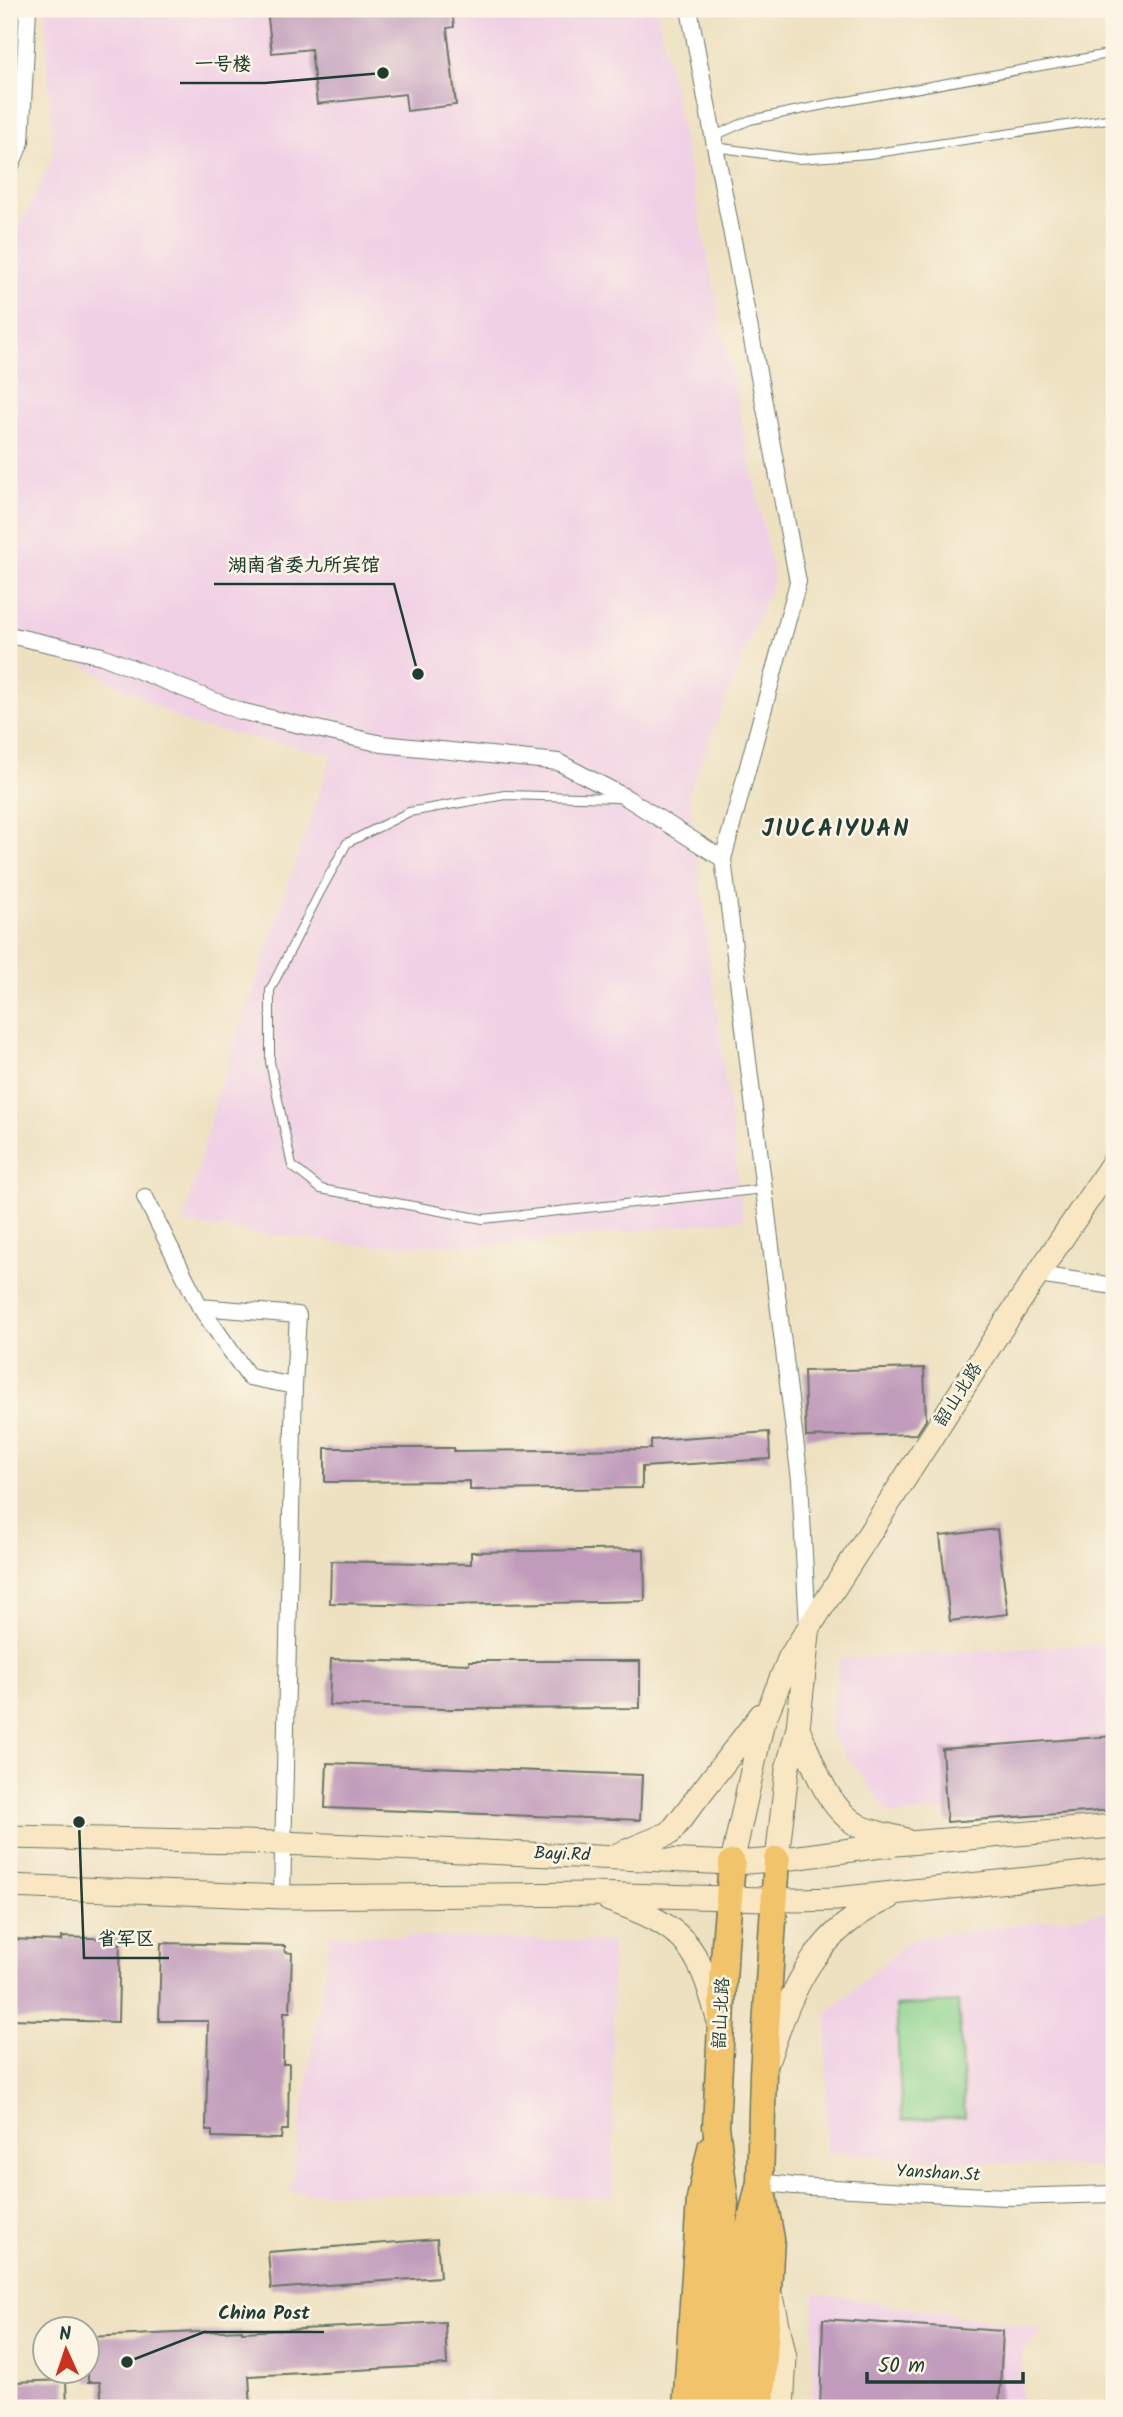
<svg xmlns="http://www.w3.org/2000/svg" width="1123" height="2417" font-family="Kalam,'LXGW WenKai TC',sans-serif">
  <rect width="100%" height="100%" fill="#fcf5e5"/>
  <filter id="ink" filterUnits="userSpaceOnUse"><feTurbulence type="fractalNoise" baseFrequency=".0143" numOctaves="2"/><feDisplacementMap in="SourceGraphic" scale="14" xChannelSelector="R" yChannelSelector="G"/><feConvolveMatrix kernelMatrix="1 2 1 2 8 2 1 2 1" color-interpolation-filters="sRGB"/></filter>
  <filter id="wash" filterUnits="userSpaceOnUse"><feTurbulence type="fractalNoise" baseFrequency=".00686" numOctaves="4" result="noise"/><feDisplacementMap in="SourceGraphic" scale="28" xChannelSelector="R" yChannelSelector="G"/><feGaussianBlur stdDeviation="1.57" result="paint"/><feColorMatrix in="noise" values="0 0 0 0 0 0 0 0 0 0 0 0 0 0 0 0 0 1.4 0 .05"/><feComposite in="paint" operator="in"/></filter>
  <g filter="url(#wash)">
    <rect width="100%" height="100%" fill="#eee1c1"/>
    <path fill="#f0d0e5" d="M45,9H657L774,578L689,792L743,1219L506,1245H359L183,1224L216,1099L332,754L190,725L9,623V248L53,158Z
      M1114,1643V1797L891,1815L829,1733L839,1659Z
      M1114,1911V2169L826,2153L827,2013L911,1939Z
      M330,1934L612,1942L614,2198L290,2192Z
      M814,2293L1044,2329L1022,2352L1021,2408H812Z"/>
    <path fill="#8cd38e" stroke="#568861" stroke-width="2" d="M958,2002L965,2117L902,2120L896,2006Z"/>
    <g id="blocks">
      <path fill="#c09bbb" d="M267,9H452L454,27L447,28L456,105L407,111L405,94L317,104L311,49L272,53Z
        M924,1368L926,1420L917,1434L806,1437L804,1371Z
        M769,1432L770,1459L642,1467V1488L470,1490V1481L325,1482V1448H454V1451L651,1449V1440Z
        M997,1529L1008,1614L950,1621L940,1536Z
        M644,1549L645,1601L444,1605L330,1603L331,1561L471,1564V1552Z
        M331,1659L469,1664V1661H640V1708L445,1709L329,1705Z
        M1114,1736V1810L947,1822L942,1749Z
        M327,1763L642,1775L640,1820L325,1808Z
        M61,1937L120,1939L118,2022L9,2019V1939L61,1941Z
        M161,1943L285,1946V1952L292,1953L290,2012H284L283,2064H289L288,2130H282L281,2139L212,2137V2131H206L208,2021H159Z
        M437,2239L440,2277L271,2289L268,2252Z
        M823,2319L1003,2331L999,2408H820Z
        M445,2322L447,2365L249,2376L251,2408H102L100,2382H88V2337L242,2330V2332Z
        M66,2380L67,2408H15L14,2382Z"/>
    </g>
  </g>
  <g filter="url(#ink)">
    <use href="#blocks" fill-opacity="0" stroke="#677665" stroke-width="2"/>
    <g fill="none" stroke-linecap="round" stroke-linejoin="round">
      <g stroke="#677665" stroke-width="10">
        <path id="lane" d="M714,136L750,120L819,106L1114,53
          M715,147L799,159L869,154L1114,118
          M617,798L505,795L409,812L347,843L320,892L270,990V1062L292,1166L321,1189L483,1219L764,1189"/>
      </g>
      <g stroke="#677665" stroke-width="18">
        <path id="street" d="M689,9L798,582L723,859L800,1480L808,1628
          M9,170L21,142L28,9
          M9,635L102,656L240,711L382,744L558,762L627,798L723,859
          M145,1197L200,1307L249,1377L294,1386
          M1038,1275L1114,1286
          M200,1307L298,1315L294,1386L282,1897
          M760,2182L794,2186L1005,2197L1114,2194"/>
      </g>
      <g stroke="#677665" stroke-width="25">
        <path id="secondary" d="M798,1728C813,1762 826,1809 861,1827C874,1833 890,1835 903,1839
          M9,1837L282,1843L732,1863L777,1860L896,1844L1114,1826
          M619,1854L670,1833L761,1715
          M777,1860L787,1770L798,1728L808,1634
          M732,1863L762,1725L790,1657L997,1335L1114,1161
          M9,1886L282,1897L590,1894L797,1900L836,1899L1114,1870
          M609,1900C683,1926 698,1943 718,2019
          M769,2057C793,1986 816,1930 889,1898
          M773,2301L785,2358L782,2408"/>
      </g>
      <g stroke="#677665" stroke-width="29">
        <path id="primary" d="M686,2408L700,2199L711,2148
          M712,2408L725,2202L716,2126L725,1944L732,1863
          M737,2408L747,2236L760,2182L763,2073L777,1860
          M761,2408L771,2239L762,2191"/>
      </g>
      <use href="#lane" stroke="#fff" stroke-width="8"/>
      <use href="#street" stroke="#fff" stroke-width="16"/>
      <use href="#secondary" stroke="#f9e7c3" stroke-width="23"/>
      <use href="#primary" stroke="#f1c36a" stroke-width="26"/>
    </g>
  </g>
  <g text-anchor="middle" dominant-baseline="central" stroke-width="5" stroke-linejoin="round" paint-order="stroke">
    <g font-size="18" fill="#1f3d34" stroke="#fcf5e5">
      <text transform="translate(959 1395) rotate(-57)">韶山北路</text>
      <text transform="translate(562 1855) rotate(2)">Bayi.Rd</text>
      <text transform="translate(722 2013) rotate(-87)">韶山北路</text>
      <text transform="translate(938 2174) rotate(3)">Yanshan.St</text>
    </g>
    <g font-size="24" font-weight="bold" letter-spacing="2" fill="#1f3d34" stroke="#fcf5e5">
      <text x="836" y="829">JIUCAIYUAN</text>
    </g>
  </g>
  <path fill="none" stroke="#1f3d34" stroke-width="2.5" d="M383 73L265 83H180M418 674L394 584H214M79 1822L84 1958H169M127 2362L204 2332H324"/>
  <g fill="#1f3d34" stroke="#fcf5e5" stroke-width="2.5">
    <circle cx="383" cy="73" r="7"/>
    <circle cx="418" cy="674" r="7"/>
    <circle cx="79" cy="1822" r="7"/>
    <circle cx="127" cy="2362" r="7"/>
  </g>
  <g font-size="19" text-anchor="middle" font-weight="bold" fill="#1f3d34" stroke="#fcf5e5" stroke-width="5" stroke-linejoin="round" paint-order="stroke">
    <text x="223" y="70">一号楼</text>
    <text x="304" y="571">湖南省委九所宾馆</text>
    <text x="126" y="1945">省军区</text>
    <text x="264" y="2319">China Post</text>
  </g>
  <rect width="1123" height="2417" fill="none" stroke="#fcf5e5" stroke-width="35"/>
  <g transform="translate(66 2350) rotate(357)"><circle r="33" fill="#fcf5e5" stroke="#a4ab9e" stroke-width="2"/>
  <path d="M0-5L12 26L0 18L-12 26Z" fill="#c8321e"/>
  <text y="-10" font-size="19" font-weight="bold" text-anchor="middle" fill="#1f3d34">N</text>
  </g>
  <path d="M867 2372v10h156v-10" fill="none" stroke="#1f3d34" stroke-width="3.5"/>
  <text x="878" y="2372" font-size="21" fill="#1f3d34" stroke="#fcf5e5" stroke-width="5" paint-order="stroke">50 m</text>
</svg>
